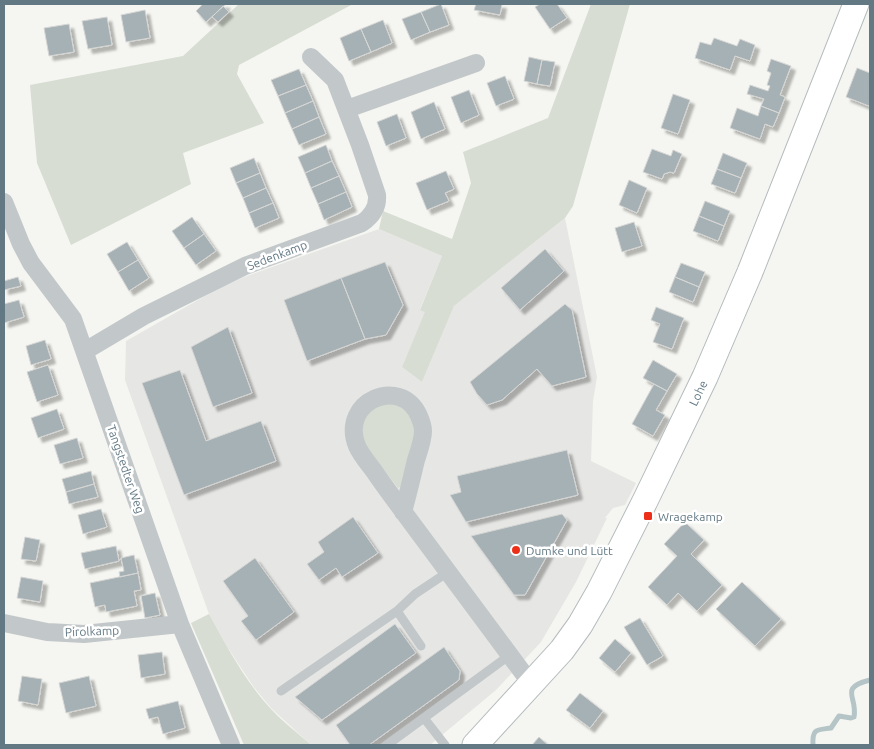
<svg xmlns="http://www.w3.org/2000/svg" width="874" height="749" font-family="Ubuntu,sans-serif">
  <defs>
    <filter id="shadow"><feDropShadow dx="4.5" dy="4.5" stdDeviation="1" flood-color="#0004"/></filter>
  </defs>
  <rect width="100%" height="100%" fill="#f5f5f1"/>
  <path fill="#e6e6e4" d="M565,218L597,377L593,401L591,461L636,483L625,505L613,508L605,518H607L576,582L541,642L496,690L430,745H311L271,708L253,686L226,645L209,614L125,380L126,341L219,288L244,277L379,229L442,256L420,309L426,312L402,367L422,382L454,306Z"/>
  <path fill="#d7ddd2" d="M239,4H353L239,65L237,74L264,123L183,153L191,184L71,245L37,163L30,85L183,56Z
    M591,4H630L573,206L565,218L454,306L422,382L402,367L425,312L420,310L442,256L379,229L383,211L452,239L471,183L463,152L548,118Z
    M383,403C404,405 408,409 417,427L401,486L398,488L363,443L362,423L367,412Z
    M209,614C227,647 245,681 271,709C283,722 298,733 311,745H244L191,623Z"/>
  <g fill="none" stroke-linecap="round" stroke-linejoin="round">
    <path stroke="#b5c5c7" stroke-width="5" d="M813,745C812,728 817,730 831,728L839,716L851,718L854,717C858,697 838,688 870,680"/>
  </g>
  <path fill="#a6b1b5" stroke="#d6d6d4" filter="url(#shadow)" d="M203,4H226L206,22L196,11Z
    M441,4L449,25L430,32L421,12Z
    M476,4H502L500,15L474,10Z
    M540,4H557L567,18L550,29L535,7Z
    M223,6L229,12L218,22L212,17Z
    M145,10L150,38L126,42L121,15Z
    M421,12L430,32L411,40L402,19Z
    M107,17L112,45L88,49L82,21Z
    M383,20L392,43L371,52L361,29Z
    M69,24L74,52L49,56L44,28Z
    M361,29L371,52L349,61L340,38Z
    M714,38L737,46L740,39L755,45L750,61L735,56L730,70L695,58L700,42L711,45Z
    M529,57L542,60L537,84L524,81Z
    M771,59L791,66L780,95L785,97L779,113L761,106L764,99L747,94L750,85L768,91L770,86L767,85L771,73L767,71Z
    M542,60L555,62L550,86L537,84Z
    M857,68L870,73V102L869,106L846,97Z
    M299,69L306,85L278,96L271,80Z
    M505,76L514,99L496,106L487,83Z
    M306,85L313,101L285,113L278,96Z
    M469,90L479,115L461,123L451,97Z
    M673,94L690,100L678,134L661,128Z
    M313,101L319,117L292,129L285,113Z
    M434,102L445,129L421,139L411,112Z
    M761,106L779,113L773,127L765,124L760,139L730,128L737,108L758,116Z
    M397,114L406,138L386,146L377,122Z
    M319,117L326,134L299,145L292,129Z
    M326,145L332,161L305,173L298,157Z
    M652,149L671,156L673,150L682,154L674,173L670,172L664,174L662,179L643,172Z
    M723,153L747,163L741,178L717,169Z
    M254,158L260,173L236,183L230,168Z
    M332,161L339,176L311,188L305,173Z
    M717,169L741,178L735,193L711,184Z
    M446,171L454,189L445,193L449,201L427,210L416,183Z
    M260,173L266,188L243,198L236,183Z
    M339,176L346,192L318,204L311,188Z
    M629,180L647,188L637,213L619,205Z
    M266,188L273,203L249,213L243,198Z
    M346,192L352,207L324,220L318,204Z
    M705,201L730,211L724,226L699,216Z
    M273,203L279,218L255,228L249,213Z
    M699,216L724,226L718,241L693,231Z
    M192,217L204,234L184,248L172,231Z
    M634,222L642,246L622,252L615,228Z
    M204,234L216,251L196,265L184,248Z
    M127,242L138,260L118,272L107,254Z
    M545,249L564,271L520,310L501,288Z
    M138,260L149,278L129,291L118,272Z
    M385,262L403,305L386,335L365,339L341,278Z
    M681,263L705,272L699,287L675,277Z
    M18,277L21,286L4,290V281Z
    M675,277L699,287L693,302L669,292Z
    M341,278L365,339L307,361L284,300Z
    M19,300L24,317L4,323V304Z
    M565,304L572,310L586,377L552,386L537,369L502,400L487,405L477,394L470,382Z
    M656,307L684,318L672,349L653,342L660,324L651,320Z
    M228,327L252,393L213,407L191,347Z
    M45,340L51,359L31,365L26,346Z
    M653,360L677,374L667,391L643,378Z
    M48,365L58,395L37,402L27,372Z
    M180,370L206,441L261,421L276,461L184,495L142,383Z
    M654,384L667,391L656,410L665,415L653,436L632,424Z
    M57,409L64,429L38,438L31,418Z
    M77,438L83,458L60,464L54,445Z
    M567,450L578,495L466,522L450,495L461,492L457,476Z
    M91,471L94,484L66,492L62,479Z
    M94,484L98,497L69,504L66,492Z
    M101,509L107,527L83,534L78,515Z
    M562,514L567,520L525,595H514L471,536Z
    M353,517L378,553L342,577L336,568L319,580L307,564L324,552L318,542Z
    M685,522L704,540L691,554L722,585L697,611L678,593L667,605L648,587L677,556L664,544Z
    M25,537L40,540L36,561L21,559Z
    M116,546L119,561L85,569L81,553Z
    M134,555L138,573L120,577L119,572L124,571L121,558Z
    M255,558L294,612L256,640L241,621L248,616L223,581Z
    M138,573L141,590L134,591L137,606L106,612L105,605L95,607L90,583Z
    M21,577L43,581L40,602L17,598Z
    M742,582L781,619L755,646L716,609Z
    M155,593L160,615L145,618L141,596Z
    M640,618L663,656L647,665L624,627Z
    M395,624L416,653L322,720L295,697Z
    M615,639L631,653L615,672L599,658Z
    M444,647L460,671L459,680L369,745H350L336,725Z
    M162,652L165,674L141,678L138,655Z
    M22,676L42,679L38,705L18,701Z
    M89,676L96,706L66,713L59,683Z
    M580,693L603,711L590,728L566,710Z
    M178,701L185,728L163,734L158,717L149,719L146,709Z
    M539,737L548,745H532Z"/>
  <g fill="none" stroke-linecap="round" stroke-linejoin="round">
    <g stroke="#b4bbbe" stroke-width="27">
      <path id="secondary" d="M475,745L562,650L580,625L599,592L645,501L705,377L750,272L856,4"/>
    </g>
    <path stroke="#c2c7c9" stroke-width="9" d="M421,646L397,611L415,594L448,572
      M281,691L397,611
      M424,718L445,745
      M387,745L510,655"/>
    <path stroke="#c2c7c9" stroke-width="18" d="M347,109L476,63
      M4,202L21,244L31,263L73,319L180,624L231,745
      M85,351L144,316L245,266L362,223C372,216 378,207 377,195L360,145L335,80L311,57
      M403,512C408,494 412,477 416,460C419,451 423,440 423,431C423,425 421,421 419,416C401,375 339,401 357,446C361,455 368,463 374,471C384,486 395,500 405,514C447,571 489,628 532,685
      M4,623L47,632L84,634L180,624"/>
    <use href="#secondary" stroke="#fff" stroke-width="25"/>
  </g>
  <g fill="#ed2f19" stroke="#fff" stroke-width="2">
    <rect x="643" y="511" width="10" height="10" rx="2.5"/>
    <circle cx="516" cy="550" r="5"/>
  </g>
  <g text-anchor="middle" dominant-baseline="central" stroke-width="5" stroke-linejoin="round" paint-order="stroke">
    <g font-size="12" fill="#627984" stroke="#fff">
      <text transform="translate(277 255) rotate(-21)">Sedenkamp</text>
      <text transform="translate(698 393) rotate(-64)">Lohe</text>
      <text transform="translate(126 469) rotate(71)">Tangstedter Weg</text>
      <text transform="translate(92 631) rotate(-2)">Pirolkamp</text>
    </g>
    <g font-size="12" fill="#627984" stroke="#fff" text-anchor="start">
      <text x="658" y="516">Wragekamp</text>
      <text x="526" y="550">Dumke und Lütt</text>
    </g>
  </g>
  <rect width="874" height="749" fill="none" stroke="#627984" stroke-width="10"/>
</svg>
